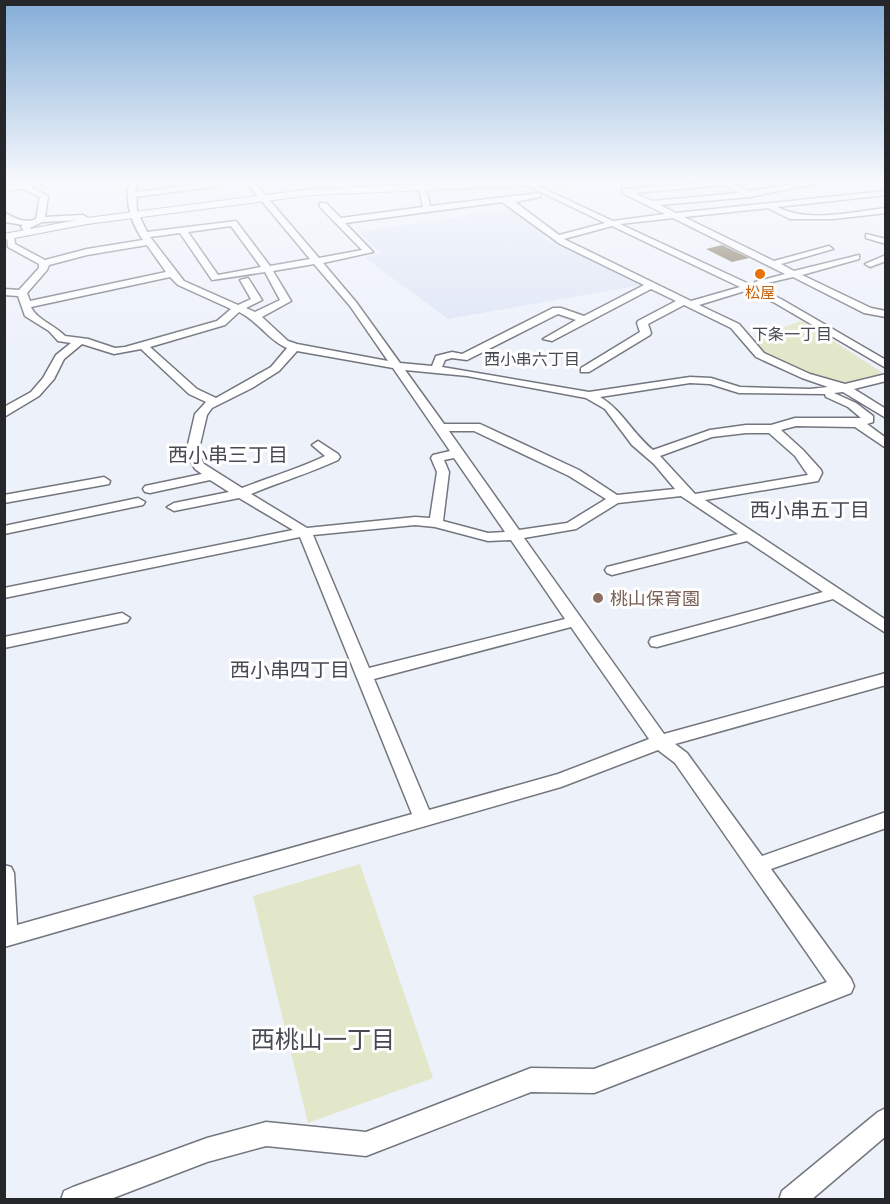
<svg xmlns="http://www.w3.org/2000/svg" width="890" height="1204" font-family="'Open Sans','Noto Sans JP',sans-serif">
  <rect width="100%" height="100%" fill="#edf1fa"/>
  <path fill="#dee5f5" d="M511,209L546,235L544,238L550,242H557L641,285L448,319L364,257L381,254L359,232Z"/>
  <path fill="#e3e7c9" d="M802,321L883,373L844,383L811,376L763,353L753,341C770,336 784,325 802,321Z
    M360,864L433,1078L308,1123L253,896Z"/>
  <path fill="#75654b" d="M722,245L749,258L732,262L706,249Z"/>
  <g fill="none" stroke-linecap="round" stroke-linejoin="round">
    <g stroke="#73767e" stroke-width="3">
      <path id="minor" d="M37,181H48L31,187L48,196L45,217L83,215L90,219V223H84L81,220L42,222L30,228L32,232L28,235L21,227L23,225L5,222L4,212C13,218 25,224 36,219L40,197L23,189L4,191V187Z
        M129,181H137L135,192L192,185L188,181H196L199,184L220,182L221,184L217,186L136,197L137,211L147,232L236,221L270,266L310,259L245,181H253L319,258L362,250L320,207V203H326L341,218L423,207L417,181H425L430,206L540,193V197L515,202L559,235L605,223L518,181H527L613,221L665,214L622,193V189H625L735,181L734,184L749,191L814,181H829L750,197L660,205L676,213L886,191V195L777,207C809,223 851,212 886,208V213L833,219H790L768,208L684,217L774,261L829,246L833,249L781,264L794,271L859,255V259L802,275L871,308L886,311V317L864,313L793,277L755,286V282L785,274L673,218L620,224L781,299L886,360V368L775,303L748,290L699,305L739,324L764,353L810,374L845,384L886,374V381L854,389L886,409V418L843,392L834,393L856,403L873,416V422L867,424L886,438V448L855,427L796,426L781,430L803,450L821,470L822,473L818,481L705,500L886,620V633L833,599L657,647L651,646L649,642L651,638L823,592L747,541L612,575L607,573L605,570L607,567L738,534L681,496L618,503L576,529L524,538L664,734L886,673V685L675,744L687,753L762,856L886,812V828L771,869L851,979L854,986L851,993L594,1093L531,1092L366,1156L266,1146L207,1162L108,1200H61L64,1191L73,1187L207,1138L266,1122L366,1132L531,1068L594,1069L827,982L675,763L658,750L561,787L4,947V865L11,867L14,873L17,925L412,814L300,537L4,598V588L293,530L239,498L174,511L167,507L174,503L229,492L210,480L150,493L145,492L143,489L145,486L202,474L195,469L186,453L195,414L206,402L189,394L141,349L114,354L82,344L64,359L54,379L39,396L4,417V407L31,392L43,378L56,355L71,343L58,341L49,331L25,316L18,296L4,295V289L19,290L39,268V264L8,247L7,236L14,234L15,244L45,260L87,249L143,240C131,223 125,202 129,181ZM725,185L739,193L652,201L634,193ZM502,202L560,244L644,285L584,316L561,308H553L462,354L452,352L436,356L432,366L400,363L356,302L323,263L373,252L345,223ZM231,226L261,267L218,275L188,232ZM612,226L740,287L691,301L564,239ZM180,233L212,280L265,272L280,300L255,312L246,308L262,300L248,278L240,280L251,299L238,305L184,281L150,237ZM147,245L166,272L30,301L27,293L47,270L49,265L87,255ZM314,264L350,306L388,361L297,344L288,341L262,317L291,301L273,271ZM170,277L178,285L231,309L217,321L125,347L115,348L88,339L65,336C56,326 36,319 31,307ZM651,289L676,301L638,321L637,323L640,332L581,368V372H589L650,335L651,333L648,324L684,305L731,328L756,357L802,378L828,387L810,389L740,387L711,378L690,377L589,392L442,367L445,360L452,358L467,360L558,314L576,320L543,339L552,341ZM239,312C258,321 269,341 287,348L271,367L216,398L197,389L150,347L225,325ZM297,351L393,368L450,451L433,455L431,458L437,472L430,518L415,517L307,528L251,494C280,482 310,473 338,460L340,457L338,454L318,441L312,445L325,456C298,469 270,477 242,488L204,464L198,453L207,415L212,408L252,388L279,371ZM405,370L467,376L586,398L605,409L632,445L654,464L675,489L617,495L579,470L480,424H444ZM690,383L710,384L739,393L825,394L826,397L848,407L861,418H795L771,425H746L710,430L653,450C633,434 622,410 600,397ZM449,431H474L569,476L606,499L567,523L519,530ZM746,433H769L795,456L808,475L695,494L660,456L712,437ZM454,458L505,532L488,533L443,521L449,472L444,460ZM415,525L435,527L488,541L511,540L565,619L369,668L313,535ZM571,627L649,739L558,774L429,810L374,679Z
        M866,234L886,239V244L866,238Z
        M886,255V261L870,267L865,264Z
        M104,477L110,481L109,484L4,503V495Z
        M138,498L145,502L143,505L4,534V526Z
        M122,613L130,618L127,622L4,648V637Z
        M886,1108V1136L811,1200H779L782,1191L878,1112Z"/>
    </g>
    <g stroke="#73767e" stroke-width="2">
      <path id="major" d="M510,181H577L572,184L312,195L87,224L4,240V234L87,218L312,189Z"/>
    </g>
    <use href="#minor" fill="#fff" fill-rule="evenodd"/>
    <use href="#major" fill="#fff" fill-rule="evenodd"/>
  </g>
  <linearGradient id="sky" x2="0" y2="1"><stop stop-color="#84add7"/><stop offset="0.52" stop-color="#f7f9fd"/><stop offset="1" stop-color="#f7f9fd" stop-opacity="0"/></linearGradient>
  <rect width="890" height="349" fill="url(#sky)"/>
  <circle fill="#e8710a" stroke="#fefefe" stroke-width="2" cx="760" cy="274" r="6"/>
  <circle fill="#8d6e63" stroke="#fefefe" stroke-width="2" cx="598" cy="598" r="6"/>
  <g text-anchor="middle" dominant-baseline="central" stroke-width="6" stroke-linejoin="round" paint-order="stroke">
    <g font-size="15" fill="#c56008" stroke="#fefefe">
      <text x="760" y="292">松屋</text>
    </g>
    <g font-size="16" fill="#474a52" stroke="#fefefe">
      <text x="792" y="334">下条一丁目</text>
      <text x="532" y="359">西小串六丁目</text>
    </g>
    <g font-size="18" fill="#785e54" stroke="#fefefe" text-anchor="start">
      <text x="610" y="598">桃山保育園</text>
    </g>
    <g font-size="20" fill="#474a52" stroke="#fefefe">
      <text x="228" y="454">西小串三丁目</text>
      <text x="810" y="509">西小串五丁目</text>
      <text x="290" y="669">西小串四丁目</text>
    </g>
    <g font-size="24" fill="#474a52" stroke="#fefefe">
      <text x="323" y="1038">西桃山一丁目</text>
    </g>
  </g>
  <rect width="890" height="1204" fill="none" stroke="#25272a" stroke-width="12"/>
</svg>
